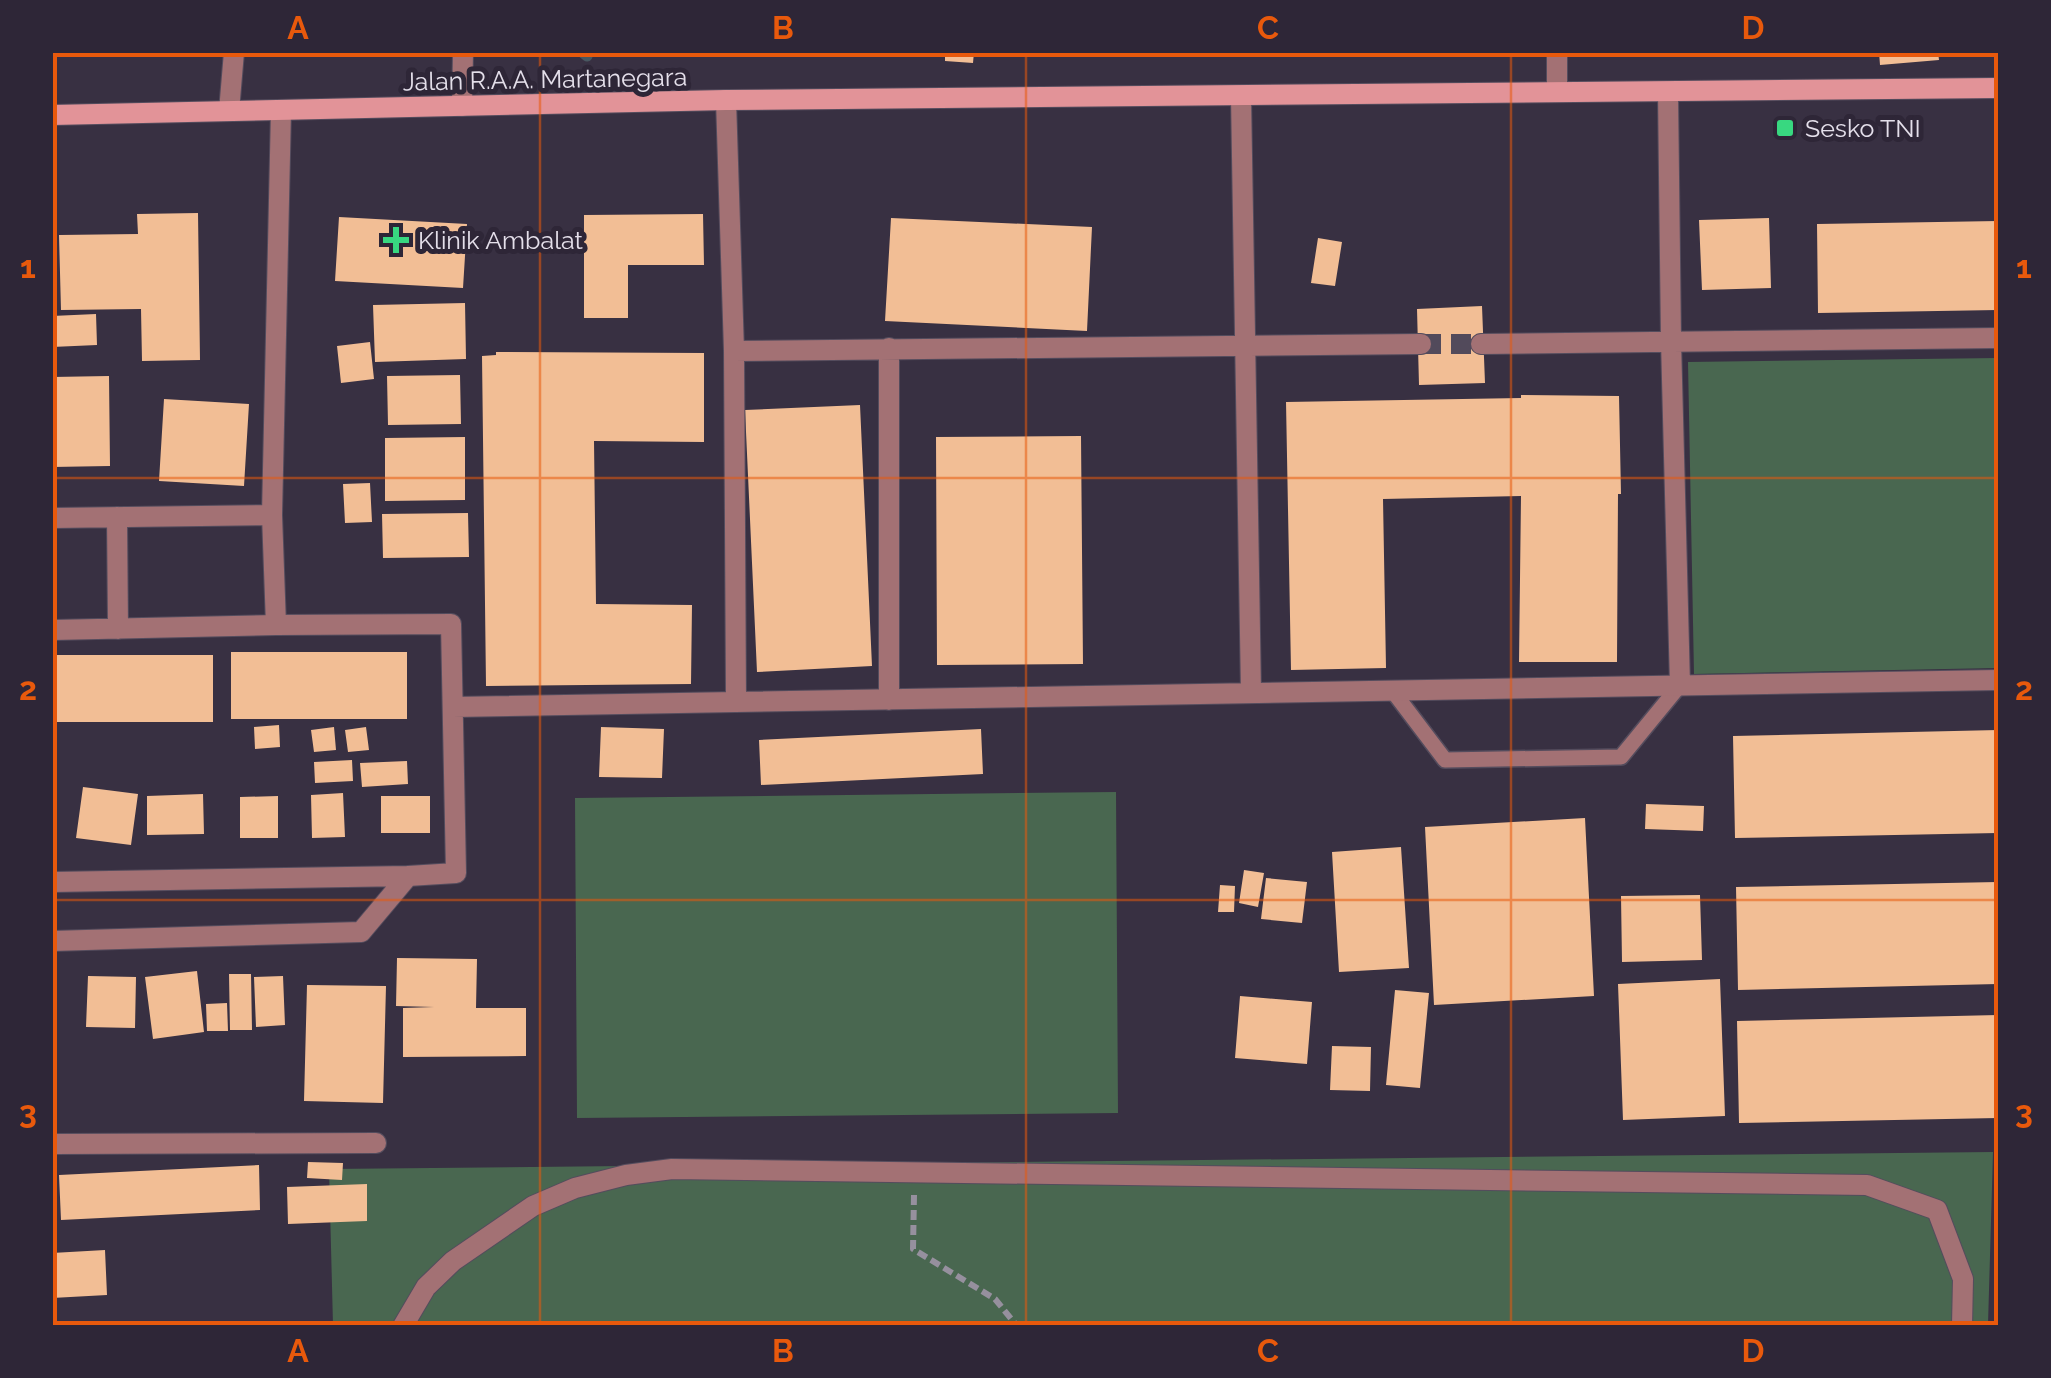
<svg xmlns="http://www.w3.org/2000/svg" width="2051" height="1378" font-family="Raleway,sans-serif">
  <rect width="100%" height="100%" fill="#383042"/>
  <path fill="#496750" d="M1998,358V668L1694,674L1688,362Z
    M1116,792L1118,1113L577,1118L575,798Z
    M1993,1152L1988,1325H333L329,1169Z"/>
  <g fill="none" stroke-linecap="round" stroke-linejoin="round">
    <path stroke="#495861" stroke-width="11" d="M582,52L587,56"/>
  </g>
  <path fill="#f2be95" d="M945,52H974L973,63L945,61Z
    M1879,52H1938L1939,60L1880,65Z
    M198,213L200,360L142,361L141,309L61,310L59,235L138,234L137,214Z
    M703,214L704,265H628V318H584V215Z
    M339,217L467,224L463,288L335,281Z
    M891,218L1092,227L1087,331L885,321Z
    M1769,218L1771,288L1702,290L1699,220Z
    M1998,221V310L1818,313L1817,224Z
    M1318,238L1342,242L1335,286L1311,283Z
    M465,303L466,359L375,362L373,305Z
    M1482,306L1485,383L1419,385L1417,309Z
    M96,314L97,345L52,347V316Z
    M370,342L374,379L341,383L337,346Z
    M496,352L704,353V442L594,441L596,604L692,605L691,684L486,686L482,356L496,355Z
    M460,375L461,424L388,425L387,376Z
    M109,376L110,466L52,467V377Z
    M1521,395L1619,396L1621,494H1618L1617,662H1519L1521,496L1383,499L1386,668L1291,670L1286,402L1521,398Z
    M164,399L249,404L244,486L159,481Z
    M860,405L872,666L757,672L745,410Z
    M1081,436L1083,664L937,665L936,437Z
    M465,437V500L385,501V438Z
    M370,483L372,522L345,523L343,484Z
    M468,513L469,557L383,558L382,514Z
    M231,652H407V719H231Z
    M52,655H213V722H52Z
    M279,725L280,747L255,749L254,727Z
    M334,727L336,750L314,752L311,730Z
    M366,727L369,750L348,752L345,730Z
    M601,727L664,729L662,778L599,777Z
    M981,729L983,774L761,785L759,740Z
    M1998,730V833L1735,838L1733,736Z
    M352,760L353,781L315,783L314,762Z
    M407,761L408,784L362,787L360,763Z
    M83,787L138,794L131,845L76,838Z
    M343,793L345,837L312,838L311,795Z
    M203,794L204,834L147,835V796Z
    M278,796V838H240V797Z
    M381,796H430V833H381Z
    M1646,804L1704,806L1703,831L1645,829Z
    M1585,818L1594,996L1434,1005L1425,827Z
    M1401,847L1409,968L1339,972L1332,852Z
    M1244,870L1264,873L1258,907L1239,903Z
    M1266,878L1307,882L1302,923L1261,919Z
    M1998,882V984L1738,990L1736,887Z
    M1220,885L1235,886L1234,912H1218Z
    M1700,895L1702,960L1622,962L1621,896Z
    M397,958L477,959L476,1008H526V1056L403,1057V1008L434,1007L396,1006Z
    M197,971L204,1032L153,1039L145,977Z
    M229,974H251L252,1030H230Z
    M88,976L136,977L135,1028L86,1027Z
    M283,976L285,1025L256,1027L254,977Z
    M1720,979L1725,1116L1623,1120L1618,984Z
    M307,985L386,986L383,1103L304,1101Z
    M1395,990L1429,993L1420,1088L1386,1085Z
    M1240,996L1312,1002L1307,1064L1235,1058Z
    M227,1003L228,1031H207L206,1004Z
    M1998,1015V1118L1739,1123L1737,1021Z
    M1332,1046L1371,1047L1370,1091L1330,1090Z
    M308,1162L343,1163L342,1180L307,1178Z
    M259,1165L260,1210L61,1220L59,1175Z
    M367,1184V1221L288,1224L287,1187Z
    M105,1250L107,1295L52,1298V1253Z"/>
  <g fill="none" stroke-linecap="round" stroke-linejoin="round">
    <path stroke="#524a5b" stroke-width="20" stroke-dasharray="20 10" stroke-linecap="butt" d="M1421,344H1481"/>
    <g stroke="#544c5d" stroke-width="18">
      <path id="service" d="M1392,690L1445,760L1621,757L1680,685"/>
    </g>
    <g stroke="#544c5d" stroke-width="22">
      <path id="minor" d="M1557,92V52
        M1668,93L1671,341L1680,685
        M1241,96L1251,693
        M726,100L734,351L736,702
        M462,106L463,52
        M229,111L234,52
        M1481,344L1998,338
        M889,348V700
        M734,351L1421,344
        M117,517L118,629
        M52,518L272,515
        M276,625L272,515L281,110
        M52,630L276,625L451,624L456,873L408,876L52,882
        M453,707L1998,680
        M52,941L361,932L408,876
        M52,1144L376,1143
        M403,1326L426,1287L453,1261L533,1206L575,1188L626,1175L672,1169L1867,1185L1937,1210L1963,1279L1962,1326"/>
    </g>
    <g stroke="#544c5d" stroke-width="22">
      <path id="secondary" d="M52,115L726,100L1998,88"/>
    </g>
    <path stroke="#96909e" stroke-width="6" stroke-dasharray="10 5" stroke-linecap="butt" d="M914,1195L913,1249L995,1299L1017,1326"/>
    <use href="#service" stroke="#a37174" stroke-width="15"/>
    <use href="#minor" stroke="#a37174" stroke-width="20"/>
    <use href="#secondary" stroke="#e29398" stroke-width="20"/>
  </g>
  <path fill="none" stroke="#e8590c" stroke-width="2.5" stroke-opacity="0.55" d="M540,52V1326M1026,52V1326M1511,52V1326M52,478H1998M52,900H1998"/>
  <g fill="#38d880" stroke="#2e2637" stroke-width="4">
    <rect x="1775" y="118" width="20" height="20" rx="5"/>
    <path d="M391 225h10v10h10v10h-10v10h-10v-10h-10v-10h10z"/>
  </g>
  <g text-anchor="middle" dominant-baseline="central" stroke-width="10" stroke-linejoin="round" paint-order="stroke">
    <g font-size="25" fill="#e4dfea" stroke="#2e2637">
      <text transform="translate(545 79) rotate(-1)">Jalan R.A.A. Martanegara</text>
    </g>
    <g font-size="25" fill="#e4dfea" stroke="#2e2637" text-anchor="start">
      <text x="1805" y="128">Sesko TNI</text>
      <text x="418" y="240">Klinik Ambalat</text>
    </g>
  </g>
  <rect width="2051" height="1378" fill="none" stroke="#2e2637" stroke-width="110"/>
  <rect x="55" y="55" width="1941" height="1268" fill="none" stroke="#e8590c" stroke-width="4"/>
  <g font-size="32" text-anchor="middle" font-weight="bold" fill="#e8590c">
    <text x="298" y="39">A</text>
    <text x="783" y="39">B</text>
    <text x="1268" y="39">C</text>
    <text x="1753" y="39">D</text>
    <text x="28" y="278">1</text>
    <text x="2024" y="278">1</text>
    <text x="28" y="700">2</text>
    <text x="2024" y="700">2</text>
    <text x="28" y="1123">3</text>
    <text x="2024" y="1123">3</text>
    <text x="298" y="1362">A</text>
    <text x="783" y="1362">B</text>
    <text x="1268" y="1362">C</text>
    <text x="1753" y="1362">D</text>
  </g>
</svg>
